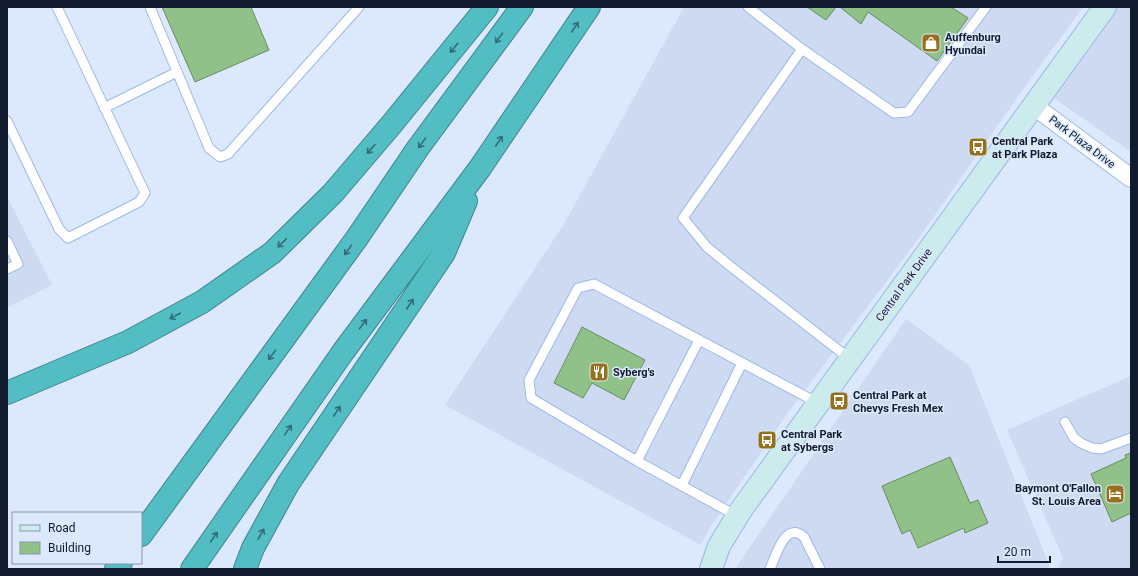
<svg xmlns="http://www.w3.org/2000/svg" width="1138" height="576" font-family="Roboto,sans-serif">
  <rect width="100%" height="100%" fill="#dce8fc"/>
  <path fill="#cddaf1" d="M684,7H1083L1019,95L916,242L787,414L709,529L701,545L445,405L564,224Z
    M1118,7H1131V152L1054,98Z
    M7,196L52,285L7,308Z
    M906,319L969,365L1050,567L1045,569H735Z
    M1131,376V569H1057L1063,558L1007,430Z"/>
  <path fill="#8fc188" stroke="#678d62" d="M162,7H251L269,50L195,82Z
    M807,7H836L826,20Z
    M840,7H951L968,18L937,61L868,12L861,24Z
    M582,327L645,360L624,400L592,383L583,398L554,383Z
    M1131,453V513L1112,522L1091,474L1126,458L1125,455Z
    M950,457L970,503L978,500L988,523L965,533L964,528L918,548L910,530L902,534L882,486Z"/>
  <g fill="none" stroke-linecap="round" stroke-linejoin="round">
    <g stroke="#9cb8e9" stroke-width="11">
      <path id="lane" d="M150,7L209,148L220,157L228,154L359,7
        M748,7L802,49L683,218L707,247L730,266L850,359
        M802,49L894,113L908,112L986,7
        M104,108L177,72
        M7,121L59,229L68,238L139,202L145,193L57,7
        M7,241L18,264L7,269
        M1065,422L1074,438L1081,443L1092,448L1101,449L1131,438
        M637,461L699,340
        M682,485L742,363
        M737,516L637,461L531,398L529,380L578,288L594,284L818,403
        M770,569C776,556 785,520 804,537L820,569"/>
    </g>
    <g stroke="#9cb8e9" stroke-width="20">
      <path id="street" d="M1034,106L1131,178"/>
    </g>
    <g stroke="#9cb8e9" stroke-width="24">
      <path id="secondary" d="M711,569L719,546L741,510L1105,7"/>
    </g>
    <g stroke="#3c848f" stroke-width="24">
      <path id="highway" d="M7,393L128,342L202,302L272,253L333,193L391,125L487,7
        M141,535L357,238L418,148L522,7
        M116,569L121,563
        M192,569L343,352L480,168L589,7
        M245,569L253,548L288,484L444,253L466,201"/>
    </g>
    <use href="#lane" stroke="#fff" stroke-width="9"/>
    <use href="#street" stroke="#fff" stroke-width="18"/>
    <use href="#secondary" stroke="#cbebed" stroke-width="22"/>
    <use href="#highway" stroke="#53bdc4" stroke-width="22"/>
  </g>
  <defs><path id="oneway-shaft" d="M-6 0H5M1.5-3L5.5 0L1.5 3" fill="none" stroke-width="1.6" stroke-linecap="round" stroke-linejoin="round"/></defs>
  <g stroke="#326c78">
    <use href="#oneway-shaft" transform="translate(575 27) rotate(-56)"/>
    <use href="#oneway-shaft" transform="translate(499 38) rotate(126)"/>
    <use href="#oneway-shaft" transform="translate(454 48) rotate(129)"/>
    <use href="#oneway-shaft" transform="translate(499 141) rotate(-56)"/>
    <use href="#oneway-shaft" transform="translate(422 143) rotate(126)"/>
    <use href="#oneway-shaft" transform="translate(371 149) rotate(131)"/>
    <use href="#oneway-shaft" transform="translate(282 243) rotate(136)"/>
    <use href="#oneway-shaft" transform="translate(348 250) rotate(126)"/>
    <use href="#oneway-shaft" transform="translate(410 304) rotate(-56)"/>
    <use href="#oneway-shaft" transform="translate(175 316) rotate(152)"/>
    <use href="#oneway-shaft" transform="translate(363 324) rotate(-53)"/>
    <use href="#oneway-shaft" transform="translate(272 355) rotate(126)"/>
    <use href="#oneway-shaft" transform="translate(337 411) rotate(-56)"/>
    <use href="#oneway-shaft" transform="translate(288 430) rotate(-55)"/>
    <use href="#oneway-shaft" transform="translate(261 534) rotate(-61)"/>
    <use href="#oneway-shaft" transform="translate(214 537) rotate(-55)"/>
  </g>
  <defs>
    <g id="shop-square" transform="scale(1)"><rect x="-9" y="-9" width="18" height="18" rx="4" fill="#98701b" stroke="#dce8fc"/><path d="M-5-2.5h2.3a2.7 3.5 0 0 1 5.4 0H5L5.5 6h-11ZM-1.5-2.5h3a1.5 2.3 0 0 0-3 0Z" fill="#fff"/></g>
    <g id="bus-square" transform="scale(1)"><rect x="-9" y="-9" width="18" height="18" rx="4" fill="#98701b" stroke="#dce8fc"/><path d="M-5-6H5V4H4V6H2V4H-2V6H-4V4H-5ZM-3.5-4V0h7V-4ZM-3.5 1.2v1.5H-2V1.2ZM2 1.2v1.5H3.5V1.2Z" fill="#fff"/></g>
    <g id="restaurant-square" transform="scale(1)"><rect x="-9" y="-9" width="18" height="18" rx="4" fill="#98701b" stroke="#dce8fc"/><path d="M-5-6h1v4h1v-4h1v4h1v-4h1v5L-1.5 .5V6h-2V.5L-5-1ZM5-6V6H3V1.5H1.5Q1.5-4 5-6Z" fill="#fff"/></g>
    <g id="hotel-square" transform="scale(1)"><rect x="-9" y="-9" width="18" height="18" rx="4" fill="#98701b" stroke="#dce8fc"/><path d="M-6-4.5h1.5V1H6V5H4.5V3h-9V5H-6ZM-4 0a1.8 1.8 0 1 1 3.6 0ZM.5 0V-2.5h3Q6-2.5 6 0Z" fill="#fff"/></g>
  </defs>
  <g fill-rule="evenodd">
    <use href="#shop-square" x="931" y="43"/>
    <use href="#bus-square" x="978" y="147"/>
    <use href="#restaurant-square" x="599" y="372"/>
    <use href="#bus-square" x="839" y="401"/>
    <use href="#bus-square" x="767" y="440"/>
    <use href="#hotel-square" x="1115" y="494"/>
  </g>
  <g text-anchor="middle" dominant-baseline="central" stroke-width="3" stroke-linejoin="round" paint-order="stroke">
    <g font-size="11" font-weight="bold" fill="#111b2d" stroke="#dce8fc" text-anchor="start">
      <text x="945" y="37">Auffenburg<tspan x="945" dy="13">Hyundai</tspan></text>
      <text x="992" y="141">Central Park<tspan x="992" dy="13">at Park Plaza</tspan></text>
      <text x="613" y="372">Syberg's</text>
      <text x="853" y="395">Central Park at<tspan x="853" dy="13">Chevys Fresh Mex</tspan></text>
      <text x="781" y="434">Central Park<tspan x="781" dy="13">at Sybergs</tspan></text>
      <text x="1101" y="488" text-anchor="end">Baymont O'Fallon<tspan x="1101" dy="13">St. Louis Area</tspan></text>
    </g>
    <g font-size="11" fill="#111b2d" stroke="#dce8fc">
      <text transform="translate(1082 142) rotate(37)">Park Plaza Drive</text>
      <text transform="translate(904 285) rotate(-54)">Central Park Drive</text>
    </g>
  </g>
  <rect width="1138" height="576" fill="none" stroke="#111b2d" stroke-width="16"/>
  <rect x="12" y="512" width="130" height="52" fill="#dce8fc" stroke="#8b96a9"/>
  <rect x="20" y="525" width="20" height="6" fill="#cbebed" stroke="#8b96a9"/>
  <text x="48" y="532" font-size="12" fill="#111b2d">Road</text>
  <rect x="20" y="542" width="20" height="12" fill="#8fc188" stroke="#8b96a9"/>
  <text x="48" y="552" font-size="12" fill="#111b2d">Building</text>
  <path d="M998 556v6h52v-6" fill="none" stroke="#111b2d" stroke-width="2"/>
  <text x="1004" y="556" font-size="12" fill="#111b2d" stroke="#dce8fc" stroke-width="3" paint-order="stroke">20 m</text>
</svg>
